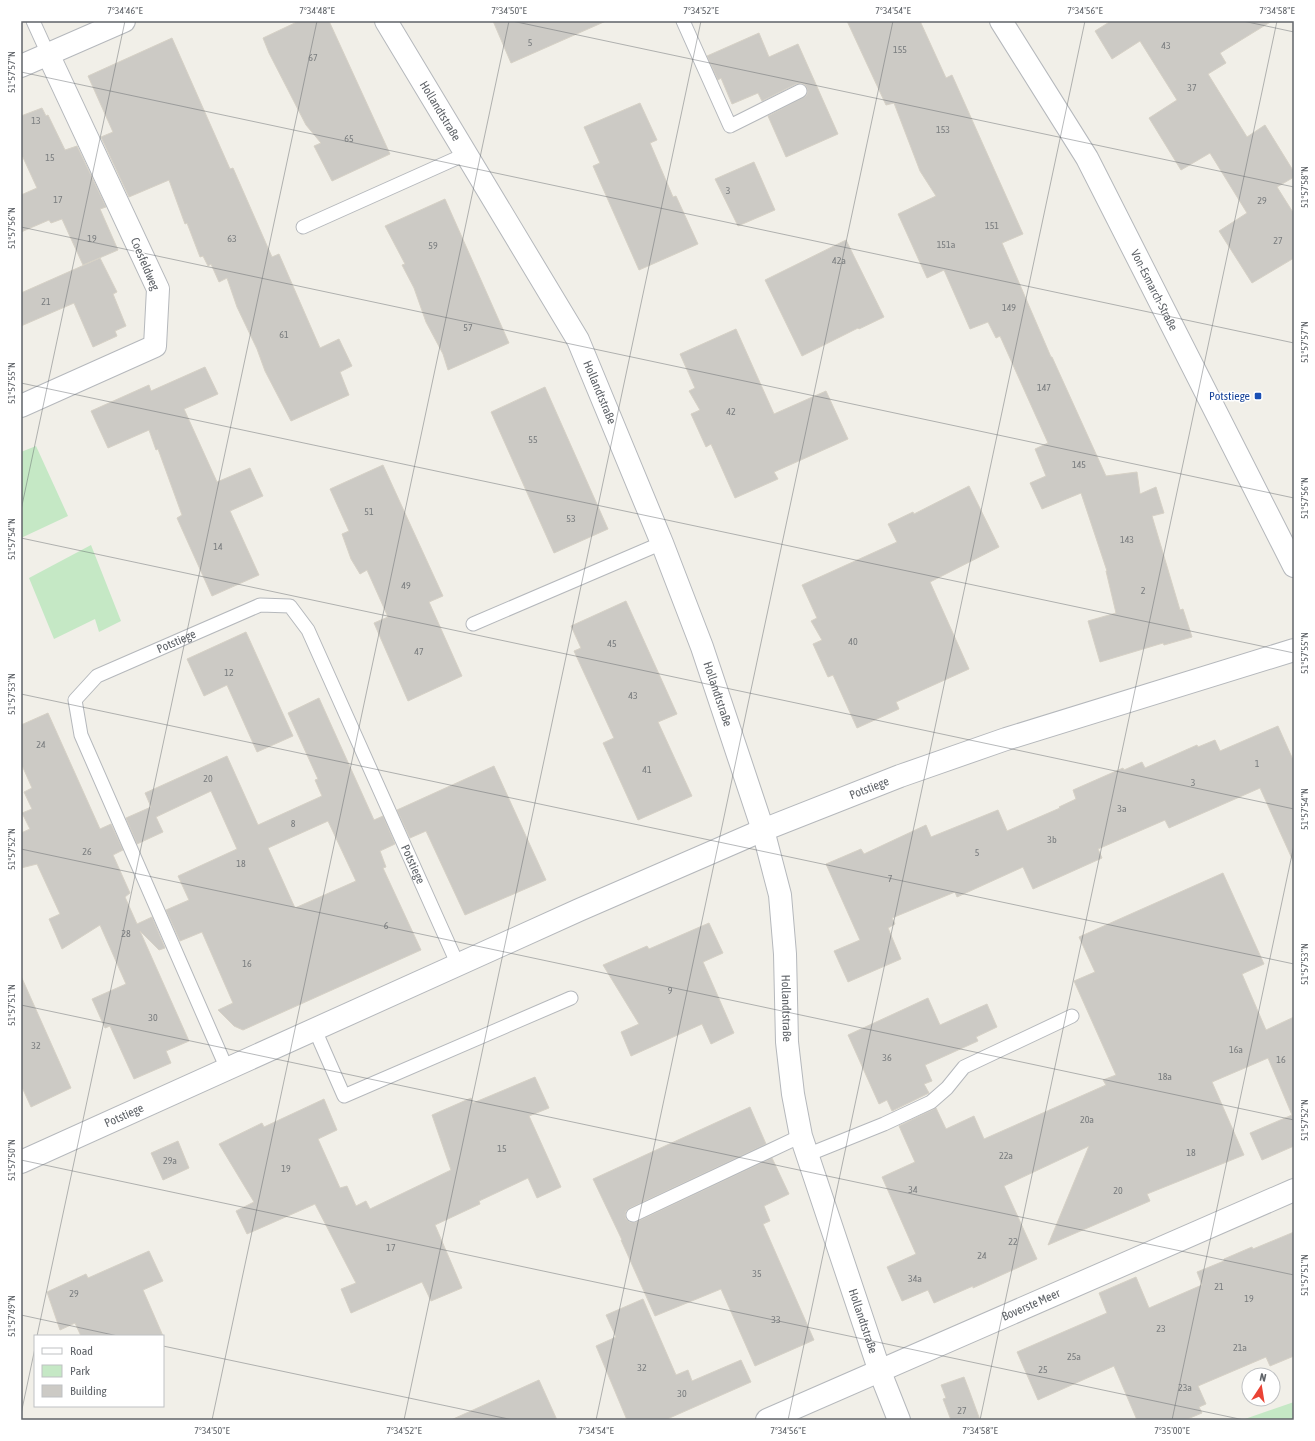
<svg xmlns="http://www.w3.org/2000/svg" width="1315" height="1441" font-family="'Asap Condensed',sans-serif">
  <rect width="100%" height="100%" fill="#f1efe8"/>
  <path fill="#c5e8c5" d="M36,446L68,516L21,538V452Z
    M91,545L121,621L99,632L95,619L54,639L29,578Z
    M1294,1402V1420H1242Z"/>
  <path fill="#cccac5" stroke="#d6d1c6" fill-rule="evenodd" d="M299,21H329L390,154L332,181L314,146L321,143L306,125L269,53L263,38Z
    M493,21H606L511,63Z
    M847,21H920L946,78L952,75L1023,234L1002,243L1051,357H1052L1106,476L1137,472L1140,494L1156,487L1164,513L1152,516L1180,610L1183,609L1192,637L1164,645L1163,643L1100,662L1088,621L1116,613L1106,571H1107L1081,493L1042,509L1030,483L1046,476L1035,449L1048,443L1000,336L996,338L988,322L970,329L944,270L927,278L898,214L936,196L920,171L894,103L886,105Z
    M1111,21H1272L1220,53L1226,63L1208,74L1247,137L1265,125L1294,172V177L1277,187L1294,214V258L1252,283L1219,231L1247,213L1210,153L1181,170L1149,118L1177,100L1140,41L1112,59L1095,31Z
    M759,33L769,57L798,44L838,134L786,157L768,116L806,96L808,92L807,88L805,85L801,83L796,84L762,101L758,93L732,104L721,78L718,80L707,56Z
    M172,38L230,169L233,168L272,257L279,254L320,348L339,339L352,366L340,372L349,395L291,421L265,371L257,349L237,307L227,278L219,282L211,264L208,266L203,256L200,257L187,223L185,224L169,180L129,197L101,137L113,132L88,76Z
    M640,103L657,140L650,143L673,197L676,196L698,244L639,270L593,166L600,163L584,127Z
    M42,108L46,116L48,115L65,150L77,146L106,207L100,209L118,250L83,265L62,219L51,223L49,220L21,232V195L37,188L21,153V116Z
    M754,162L775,210L738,226L715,179Z
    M445,199L509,343L448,370L443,354L426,322L414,288L402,265L405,264L385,226Z
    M846,240L884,317L859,329L858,328L802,356L765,280Z
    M100,258L117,292L113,294L126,326L115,331L117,336L93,347L74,303L21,326V293Z
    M736,329L774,414L826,391L848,439L774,472L778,479L735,498L711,444L706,447L691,414L700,410L689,391L695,388L680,354Z
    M205,367L218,394L184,409L217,482L250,468L263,496L230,511L259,575L212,596L177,518L182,515L158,449L156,450L149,430L108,448L91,411L149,385L151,391Z
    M545,387L608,529L554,553L491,412Z
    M383,465L443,596L429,602L462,676L408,701L374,623L388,617L367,570L360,574L351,559L342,534L349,531L330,489Z
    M969,486L999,547L930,582L969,669L896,702L899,709L857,728L833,675L828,677L813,644L822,640L811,621L817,618L802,585L897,542L888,524L913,512L914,514Z
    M626,601L677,714L658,722L692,796L638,820L603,743L614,738L574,651L581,648L571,626Z
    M246,632L293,736L257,752L227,685L204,696L187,659Z
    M319,698L374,820L383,816L395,844L380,851L386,867L383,868L421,950L243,1030L234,1026L218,1010L233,1003L202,932L180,941L166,910L189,900L178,876L237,849L211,791L156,817L163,832L137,844L126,818L151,807L145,793L227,756L258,825L322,796L315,780L318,779L288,713ZM328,821L356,881L295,908L268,848Z
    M48,713L100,829L111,824L123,850L113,855L130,893L125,897L137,924L152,917L165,948L159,950L140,931L189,1041L166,1051L171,1063L134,1079L110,1026L105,1028L92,999L126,984L100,925L62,949L49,919L60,914L37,864L21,868V833L30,829L22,813L32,809L24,792L32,788L21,763V725Z
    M1278,726L1294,762V863L1260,788L1169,828L1165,820L1098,849L1102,858L1033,889L1023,867L957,897L955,892L892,918L895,924L888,928L901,959L848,982L834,951L860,940L826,864L861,849L864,854L926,825L931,837L998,810L1007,831L1060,808L1059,807L1076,799L1073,790L1123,768L1124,770L1142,762L1145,768L1197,745L1198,747L1215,740L1220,751Z
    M494,766L546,880L465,915L426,831L410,838L397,810Z
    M1223,873L1264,964L1242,974L1266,1030L1294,1017V1146L1262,1160L1250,1133L1292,1115L1268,1058L1212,1082L1244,1155L1147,1194L1150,1201L1048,1245L1089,1146L1004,1186L1037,1259L973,1288V1286L934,1303L928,1290L902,1301L887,1267L916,1254L882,1177L915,1162L899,1126L936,1108L946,1129L974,1116L984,1139L1106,1085L1103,1080L1116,1075L1074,981L1095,972L1079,937Z
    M709,923L723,953L703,962L734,1033L711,1044L702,1024L631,1056L621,1032L639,1024L603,965L647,946L649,949Z
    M21,976L71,1088L31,1107L21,1085Z
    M928,998L940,1025L987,1004L997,1027L976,1037L978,1041L925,1065L932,1081L924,1084L929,1093L892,1111L887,1100L879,1104L848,1035Z
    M535,1077L549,1108L529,1116L561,1187L537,1198L528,1178L479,1201L480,1204L435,1225L462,1288L431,1301L422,1282L351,1313L341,1289L356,1283L315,1204L247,1234L236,1211L254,1202L219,1144L262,1123L264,1127L324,1099L337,1130L318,1139L340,1188L347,1186L356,1206L366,1201L370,1209L451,1170L432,1115L471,1098L473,1103Z
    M750,1107L766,1144L630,1208L626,1211L625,1215L626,1219L629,1222H636L772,1158L789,1194L764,1206L770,1221L763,1224L814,1340L755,1366L721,1289L655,1316L621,1240H622L593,1179Z
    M178,1141L189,1168L163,1180L151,1153Z
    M1294,1232V1356L1270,1366L1266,1357L1198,1386L1206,1404L1199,1407L1202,1413L1185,1420H1137L1114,1366L1038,1400L1017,1352L1107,1313L1099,1293L1136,1277L1149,1308L1202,1285L1197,1272L1224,1261V1259L1252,1247L1253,1249Z
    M149,1251L163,1281L143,1290L163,1336H81L75,1323L60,1330L47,1292L86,1274L88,1278Z
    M643,1299L676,1375L688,1370L692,1381L741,1360L751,1382L665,1420H627L596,1346L616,1337L606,1315Z
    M964,1377L969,1390L980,1420H951L943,1399L946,1398L941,1385Z
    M539,1380L557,1420H451Z"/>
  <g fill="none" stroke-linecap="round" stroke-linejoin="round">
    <g stroke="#b5b8bc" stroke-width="15">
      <g id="service">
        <path d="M33,21L48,54"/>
        <path d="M683,21L730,126L800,91"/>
        <path d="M303,227L466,154"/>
        <path d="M473,624L662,543"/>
        <path d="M315,1030L344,1096L571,998"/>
        <path id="s1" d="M227,1069L81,735L75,700L97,676L260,605L290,606L308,630L458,965"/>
        <path d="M807,1155L884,1124L931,1102L947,1088L964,1067L1072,1016"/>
        <path d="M633,1215L801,1136"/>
      </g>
    </g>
    <g stroke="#b5b8bc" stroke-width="24">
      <g id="minor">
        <path id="s2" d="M386,21L578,340L662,543L702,647L763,830L780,895L785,954L787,1042L793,1094L801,1136L880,1372L899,1420"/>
        <path d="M21,66L124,21"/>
        <path d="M21,406L155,346L158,289L48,54"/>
        <path id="s3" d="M21,1162L579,910L763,830L900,776L1006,739L1294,650"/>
        <path id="s4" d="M767,1420L1294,1190"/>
      </g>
    </g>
    <g stroke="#b5b8bc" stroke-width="24">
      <g id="tertiary">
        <path id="s5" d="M1001,21L1087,158L1294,566"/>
      </g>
    </g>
    <use href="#service" stroke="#fff" stroke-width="13"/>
    <use href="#minor" stroke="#fff" stroke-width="22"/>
    <use href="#tertiary" stroke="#fff" stroke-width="22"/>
  </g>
  <path fill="none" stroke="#5f6368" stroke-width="1" stroke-opacity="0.45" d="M512,21L1294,187M1243,21L1294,32M21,72L1294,343M21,227L1294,498M21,383L1294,653M21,510L125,21M21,538L1294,809M21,694L1294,964M21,849L1294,1120M21,1005L1294,1275M21,1160L1244,1420M21,1315L118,1336M37,1336L317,21M163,1346L513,1420M21,1414L35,1348M212,1420L509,21M404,1420L701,21M596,1420L893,21M788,1420L1085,21M980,1420L1277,21M1172,1420L1294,845"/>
  <rect fill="#1a4fb4" stroke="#fff" stroke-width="1.5" x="1254" y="392" width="8" height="8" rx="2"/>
  <g text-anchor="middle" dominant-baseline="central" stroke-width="3" stroke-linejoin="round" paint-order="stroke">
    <g font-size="10" fill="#7a7d7f">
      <text x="530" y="42">5</text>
      <text x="1166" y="45">43</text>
      <text x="900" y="49">155</text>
      <text x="313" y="57">67</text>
      <text x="1192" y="87">37</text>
      <text x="36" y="120">13</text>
      <text x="943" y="129">153</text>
      <text x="349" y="138">65</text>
      <text x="50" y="157">15</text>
      <text x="728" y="190">3</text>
      <text x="58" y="199">17</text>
      <text x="1262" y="200">29</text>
      <text x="992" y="225">151</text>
      <text x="92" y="238">19</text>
      <text x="232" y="238">63</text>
      <text x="1278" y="240">27</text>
      <text x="946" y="244">151a</text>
      <text x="433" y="245">59</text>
      <text x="839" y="260">42a</text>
      <text x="46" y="301">21</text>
      <text x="1009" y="307">149</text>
      <text x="468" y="327">57</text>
      <text x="284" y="334">61</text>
      <text x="1044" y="387">147</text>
      <text x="731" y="411">42</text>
      <text x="533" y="439">55</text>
      <text x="1079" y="464">145</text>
      <text x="369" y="511">51</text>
      <text x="571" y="518">53</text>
      <text x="1127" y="539">143</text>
      <text x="218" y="546">14</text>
      <text x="406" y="585">49</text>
      <text x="1143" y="590">2</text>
      <text x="853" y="641">40</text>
      <text x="612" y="643">45</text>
      <text x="419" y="651">47</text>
      <text x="229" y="672">12</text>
      <text x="633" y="695">43</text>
      <text x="41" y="744">24</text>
      <text x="1257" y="763">1</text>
      <text x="647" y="769">41</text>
      <text x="208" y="778">20</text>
      <text x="1193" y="782">3</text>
      <text x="1122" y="808">3a</text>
      <text x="293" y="823">8</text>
      <text x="1052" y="839">3b</text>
      <text x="87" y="851">26</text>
      <text x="977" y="852">5</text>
      <text x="241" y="863">18</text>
      <text x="890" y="878">7</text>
      <text x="386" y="925">6</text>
      <text x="126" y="933">28</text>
      <text x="247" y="963">16</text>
      <text x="670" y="990">9</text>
      <text x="153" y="1017">30</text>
      <text x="36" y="1045">32</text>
      <text x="1236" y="1049">16a</text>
      <text x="887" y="1057">36</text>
      <text x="1281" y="1059">16</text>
      <text x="1165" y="1076">18a</text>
      <text x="1087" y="1119">20a</text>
      <text x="502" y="1148">15</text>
      <text x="1191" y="1152">18</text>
      <text x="1006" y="1155">22a</text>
      <text x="170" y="1160">29a</text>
      <text x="286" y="1168">19</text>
      <text x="913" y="1189">34</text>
      <text x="1118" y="1190">20</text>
      <text x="1013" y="1241">22</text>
      <text x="391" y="1247">17</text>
      <text x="982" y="1255">24</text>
      <text x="757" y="1273">35</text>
      <text x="915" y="1278">34a</text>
      <text x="1219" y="1286">21</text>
      <text x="74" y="1293">29</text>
      <text x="1249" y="1298">19</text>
      <text x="776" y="1319">33</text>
      <text x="1161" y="1328">23</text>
      <text x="1240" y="1347">21a</text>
      <text x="1074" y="1356">25a</text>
      <text x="642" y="1367">32</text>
      <text x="1043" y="1369">25</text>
      <text x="1185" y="1387">23a</text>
      <text x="682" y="1393">30</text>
      <text x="962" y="1410">27</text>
    </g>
    <g font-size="12" fill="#5f6368" stroke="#fff">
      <text stroke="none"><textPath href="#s2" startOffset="105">Hollandtstraße</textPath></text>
      <text transform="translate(145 264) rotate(67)">Coesfeldweg</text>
      <text stroke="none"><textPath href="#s5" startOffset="310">Von-Esmarch-Straße</textPath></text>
      <text stroke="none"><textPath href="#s2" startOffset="429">Hollandtstraße</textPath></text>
      <text stroke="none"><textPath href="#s1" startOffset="519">Potstiege</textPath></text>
      <text stroke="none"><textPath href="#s2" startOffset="753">Hollandtstraße</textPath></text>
      <text stroke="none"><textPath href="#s3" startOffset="927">Potstiege</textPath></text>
      <text stroke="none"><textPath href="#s1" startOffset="927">Potstiege</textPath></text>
      <text stroke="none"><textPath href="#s2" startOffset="1077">Hollandtstraße</textPath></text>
      <text stroke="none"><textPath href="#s3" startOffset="113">Potstiege</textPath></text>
      <text stroke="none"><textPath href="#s4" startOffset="288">Boverste Meer</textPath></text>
      <text stroke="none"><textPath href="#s2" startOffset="1401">Hollandtstraße</textPath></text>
    </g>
    <g font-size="12" fill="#164399" stroke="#fff" text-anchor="end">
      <text x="1250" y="396">Potstiege</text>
    </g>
  </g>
  <rect width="1315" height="1441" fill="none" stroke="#ffffff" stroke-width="44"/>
  <rect x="34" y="1335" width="130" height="72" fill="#ffffff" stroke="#bfc1c3"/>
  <rect x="42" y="1348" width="20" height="6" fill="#ffffff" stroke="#bfc1c3"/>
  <text x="70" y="1355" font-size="12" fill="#5f6368">Road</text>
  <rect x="42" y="1365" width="20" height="12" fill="#c5e8c5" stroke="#bfc1c3"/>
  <text x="70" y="1375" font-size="12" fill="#5f6368">Park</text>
  <rect x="42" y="1385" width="20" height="12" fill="#cccac5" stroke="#bfc1c3"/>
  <text x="70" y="1395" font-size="12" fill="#5f6368">Building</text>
  <g transform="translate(1261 1387) rotate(12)"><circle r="19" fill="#ffffff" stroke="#bfc1c3"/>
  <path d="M0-3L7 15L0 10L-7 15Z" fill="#ea4335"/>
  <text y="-6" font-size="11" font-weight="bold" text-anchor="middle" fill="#5f6368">N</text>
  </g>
  <rect x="22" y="22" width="1271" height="1397" fill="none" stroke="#5f6368" stroke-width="1.5"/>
  <g font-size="10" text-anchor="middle" fill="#5f6368">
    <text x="125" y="14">7°34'46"E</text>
    <text x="317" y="14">7°34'48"E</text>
    <text x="509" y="14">7°34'50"E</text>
    <text x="701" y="14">7°34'52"E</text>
    <text x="893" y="14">7°34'54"E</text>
    <text x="1085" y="14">7°34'56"E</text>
    <text x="1277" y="14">7°34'58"E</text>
    <text transform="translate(11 72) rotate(-90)" y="4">51°57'57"N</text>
    <text transform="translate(1304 187) rotate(-90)" y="4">51°57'58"N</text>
    <text transform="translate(11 228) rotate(-90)" y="4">51°57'56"N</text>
    <text transform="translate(1304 342) rotate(-90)" y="4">51°57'57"N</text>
    <text transform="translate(11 383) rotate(-90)" y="4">51°57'55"N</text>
    <text transform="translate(1304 498) rotate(-90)" y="4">51°57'56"N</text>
    <text transform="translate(11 539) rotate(-90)" y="4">51°57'54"N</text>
    <text transform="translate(1304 653) rotate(-90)" y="4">51°57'55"N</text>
    <text transform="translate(11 694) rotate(-90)" y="4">51°57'53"N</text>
    <text transform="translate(1304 809) rotate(-90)" y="4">51°57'54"N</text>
    <text transform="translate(11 849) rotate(-90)" y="4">51°57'52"N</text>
    <text transform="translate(1304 964) rotate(-90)" y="4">51°57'53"N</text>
    <text transform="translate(11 1005) rotate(-90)" y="4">51°57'51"N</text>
    <text transform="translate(1304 1120) rotate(-90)" y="4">51°57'52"N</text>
    <text transform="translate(11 1160) rotate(-90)" y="4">51°57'50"N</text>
    <text transform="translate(1304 1275) rotate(-90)" y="4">51°57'51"N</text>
    <text transform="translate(11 1316) rotate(-90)" y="4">51°57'49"N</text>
    <text x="212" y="1434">7°34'50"E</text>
    <text x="404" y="1434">7°34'52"E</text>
    <text x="596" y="1434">7°34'54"E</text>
    <text x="788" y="1434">7°34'56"E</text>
    <text x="980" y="1434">7°34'58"E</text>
    <text x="1172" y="1434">7°35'00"E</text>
  </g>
</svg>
